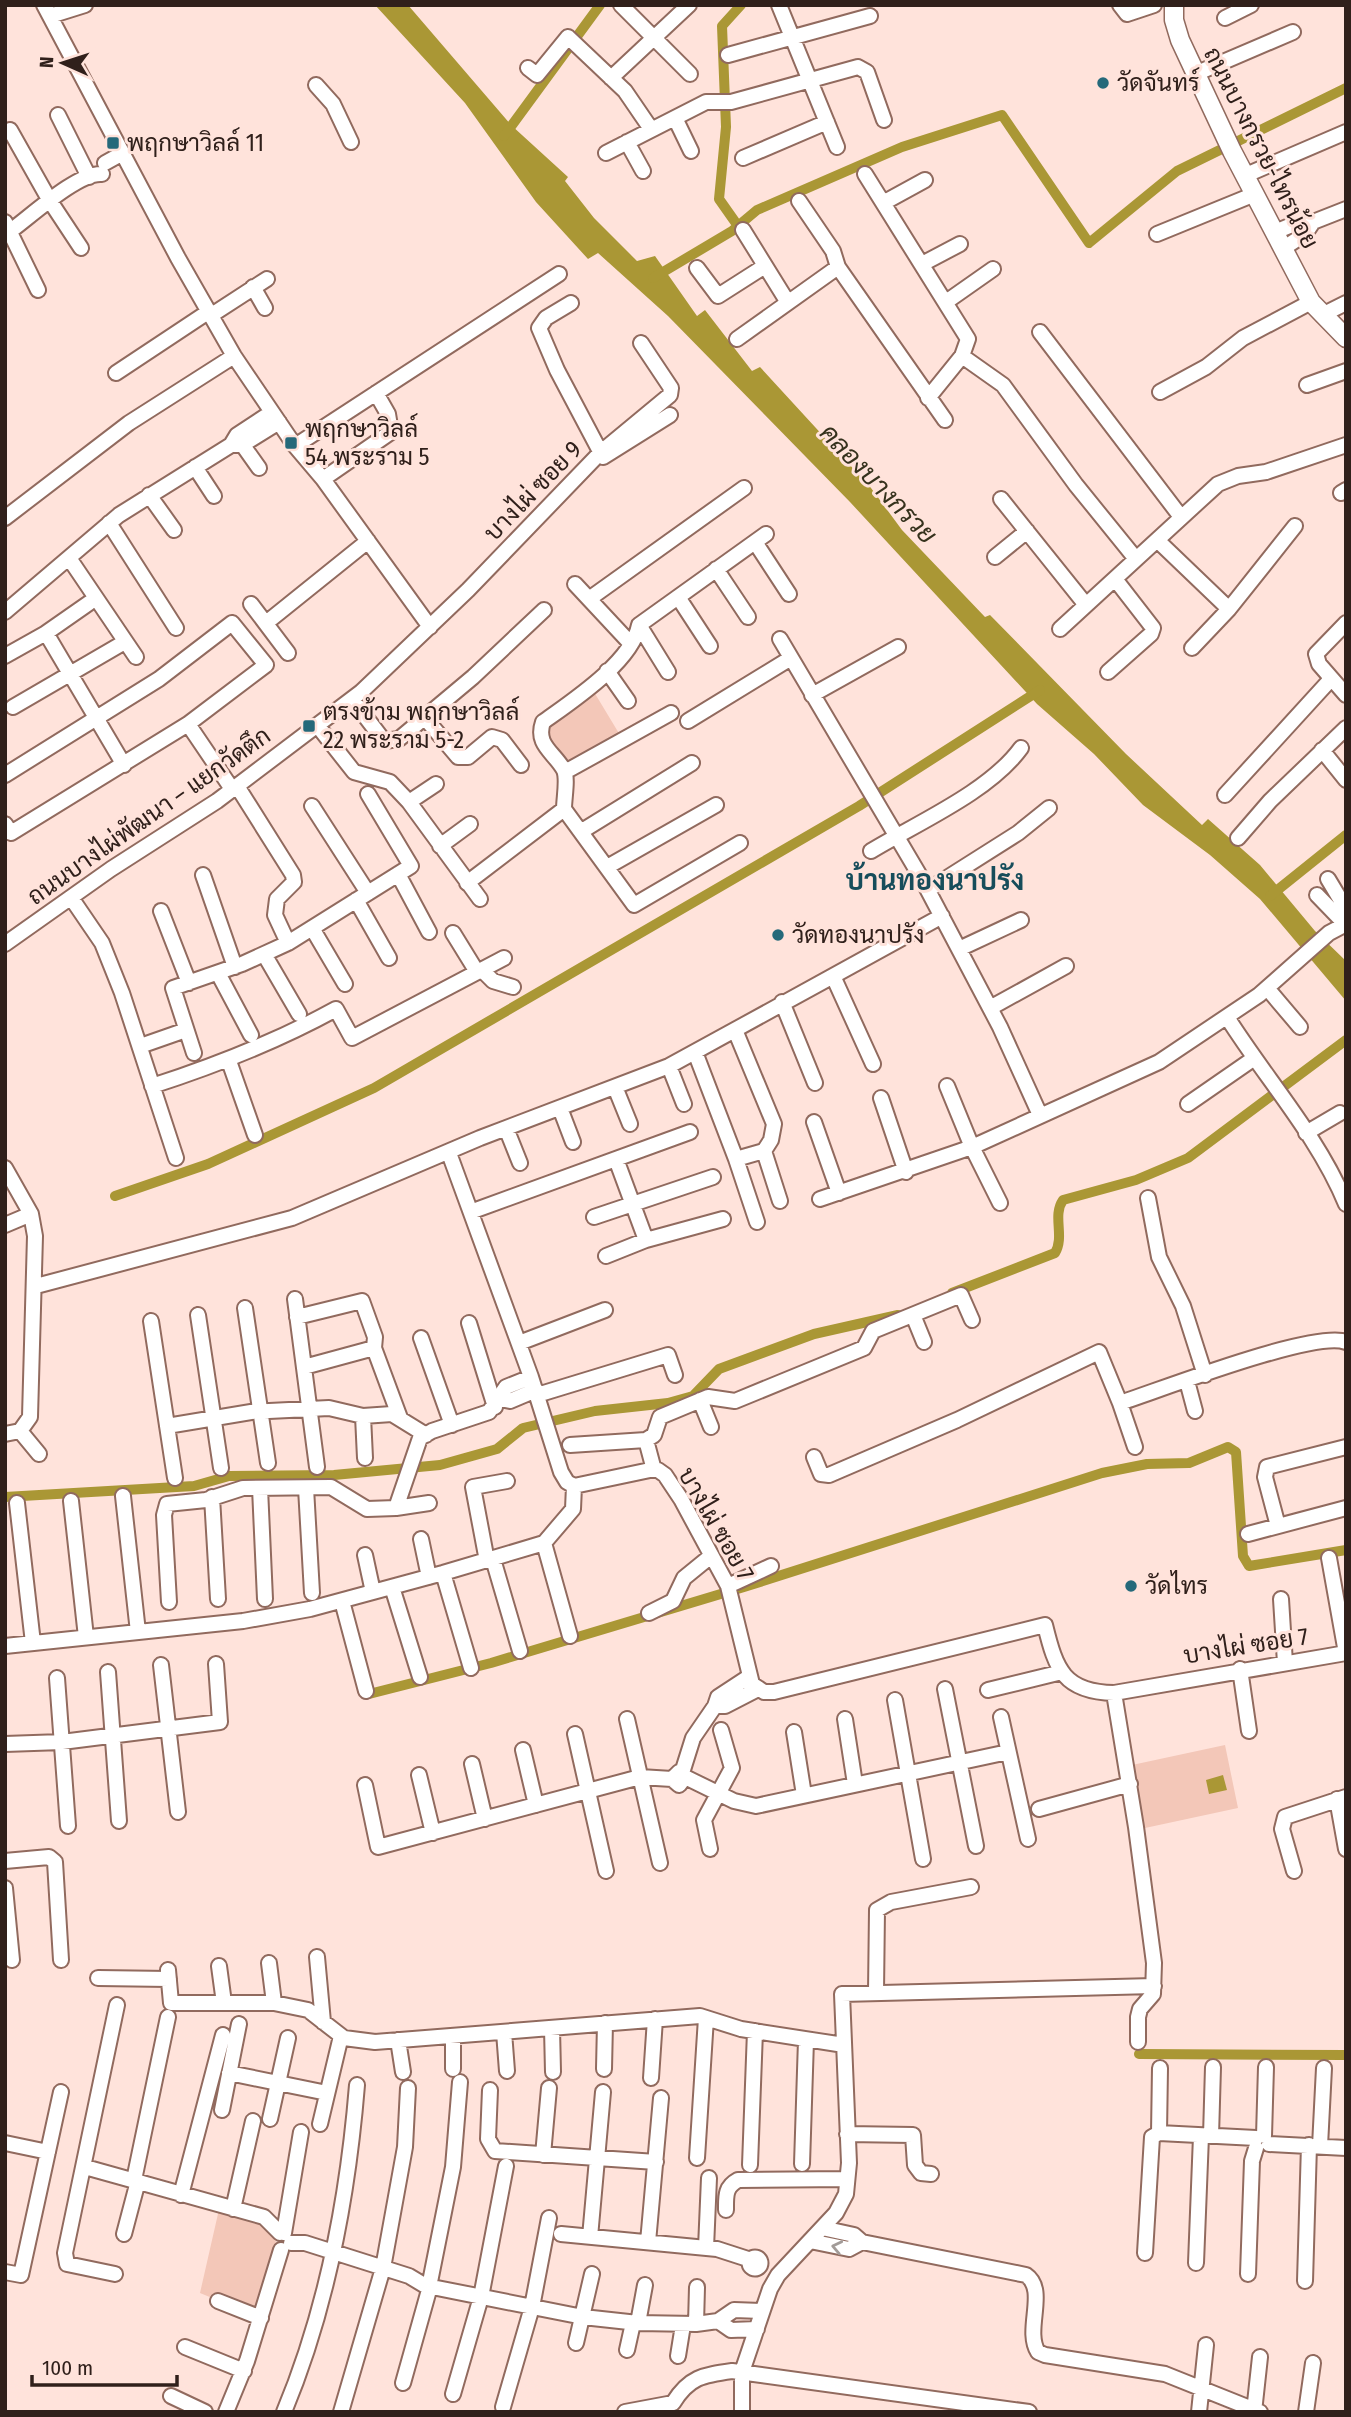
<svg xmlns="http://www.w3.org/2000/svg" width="1351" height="2417" font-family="'Fira Sans Condensed',Sarabun,sans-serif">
  <rect width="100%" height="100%" fill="#ffe3db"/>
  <path fill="#f3c7b8" d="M591,687L623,740L565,772L541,735Z
    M1225,1745L1238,1808L1145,1828L1132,1765Z
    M220,2205L264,2217L280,2233L275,2238L277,2248L261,2318L200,2293Z"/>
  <path fill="#aa9735" d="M375,5H408L511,125L568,177L565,181L594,218L637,261L655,256L697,316L705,310L752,371L760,367L871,488L902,530L985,617L990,615L1126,754L1202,825L1208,819L1260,865L1315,931L1346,961V1001L1260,899L1210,855L1143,805L1094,754L1037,704L850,502L668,316L598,253L588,259L536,202L465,103Z
    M1223,1775L1227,1790L1209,1794L1206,1780Z"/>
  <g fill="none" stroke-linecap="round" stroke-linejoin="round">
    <path stroke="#aa9735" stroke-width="10" d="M504,136L600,5
      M738,226L719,199L726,127L722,26L741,5
      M653,278L732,231L757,210L902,147L1002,115L1089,243L1177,171L1346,88
      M1270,896L1346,835
      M115,1196L208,1164L374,1088L859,806L1040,690
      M952,1293L1055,1253C1065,1236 1052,1216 1063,1200L1136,1180L1188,1158L1346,1040
      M5,1497L194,1486L229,1476L334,1475L440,1465L497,1449L523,1428L595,1411L668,1403L693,1396L719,1369L814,1334L898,1315
      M369,1694L491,1663L744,1587L1102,1473L1147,1464L1189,1463L1228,1447L1236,1452L1243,1556L1249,1566L1346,1550
      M1139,2054L1346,2055"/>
    <g stroke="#916a5e" stroke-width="18">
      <path id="minor" d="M44,5L178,258L234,356L295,446L323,479L430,627
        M621,5L690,74
        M779,5L837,147
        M1120,5L1127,14L1154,5
        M50,16L85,5
        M1225,18L1251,5
        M728,55L870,16
        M528,68L537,75L568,37L625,91L651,129
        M1195,74L1293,32
        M611,78L689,5
        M316,85L333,104L351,142
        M58,115L89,177
        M675,118L691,151
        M10,130L50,201L81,248
        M627,142L643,171
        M606,153L706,102H731L858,67L867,72L884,120
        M743,158L827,122
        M105,163L123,153
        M865,174L968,339L962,356L928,398
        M1246,175L1346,132
        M799,201L833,251L838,267L945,420
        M883,203L925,180
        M5,222L38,290
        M743,230L787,301
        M1275,232L1299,222H1313L1346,209
        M1157,234L1255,194
        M5,235C27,220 77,172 102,174
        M1284,248L1305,234L1313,222
        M922,264L960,244
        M697,268L718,296L765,266
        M253,287L265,308
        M946,302L993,269
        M571,303L546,318L539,328L557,370L603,457L670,415
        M1322,315L1346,303
        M210,316L267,279
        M1040,332L1181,517
        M737,339L838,267
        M962,356L1003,385L1076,485L1136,559
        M116,373L208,312
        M1307,385L1346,371
        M1160,392L1206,367L1243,338L1311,302
        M237,437L259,468
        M231,445H242L279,422
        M295,446L559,274
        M195,467L214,496
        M323,479L391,432L388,414L376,393
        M1341,493L1346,490
        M149,495L174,530
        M1001,499L1086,605
        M5,518L129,423L234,356
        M109,523L176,628
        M1157,540L1229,609
        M755,542L789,594
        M995,557L1027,531
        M69,558L136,657
        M716,569L748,617
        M575,584L631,644
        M678,597L710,646
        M589,599L744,488
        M251,604L288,653
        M5,612L119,515L231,445L237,435L272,412
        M266,623L368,541
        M1346,623L1316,654L1319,664L1346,695
        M639,625L668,672
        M1060,629L1218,484L1238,476L1266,472L1346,445
        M46,633L89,603
        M780,639L923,881L1000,1027L1040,1115
        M1192,648L1229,609L1295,526
        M5,656L46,633L124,765
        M607,671L628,701
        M1108,672L1151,634L1153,628L1115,579
        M812,695L898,647
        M352,699L384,741L399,739L473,677L544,610
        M13,707L123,643
        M425,718L458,757H468L492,737L502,740L521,765
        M688,721L791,658
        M188,724L232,789
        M317,725L354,772L390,782L409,802L480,899
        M1322,750L1346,780
        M565,772L671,713
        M5,775L159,679L232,623L266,665L188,724L11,833L5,824
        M237,786L293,875L294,882L277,899L275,915L288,943
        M1225,795L1331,679
        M409,802L436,784
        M312,806L368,893
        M564,809L634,905L740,843
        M582,831L692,763
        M1238,838L1270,801L1346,728
        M440,846L470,824
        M871,851C917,823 989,792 1021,748
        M607,867L716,805
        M398,874L429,932
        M203,875L235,967
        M1328,879L1346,909
        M467,883L564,809C564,798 568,779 564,770C554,752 535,745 543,722C572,701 632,662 639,625L766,534
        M928,890L1018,833L1049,808
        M1317,895L1345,924
        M72,899L102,943L122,993L176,1158
        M356,900L389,958
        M161,911L189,983
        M312,928L345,984
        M453,933L477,972
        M5,944L111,869L217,801L361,692L468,590L600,453L670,395L671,388L641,343
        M959,949L1021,920
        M264,954L299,1014
        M482,970L493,981L513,987
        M218,973L251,1035
        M833,976L942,916
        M1267,988L1300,1027
        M782,1002L815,1083
        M990,1008L1066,966
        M1227,1017C1266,1079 1318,1136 1346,1204
        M735,1030L774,1124L771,1140L764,1151L736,1159
        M146,1044L186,1030
        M695,1052L736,1159L757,1222
        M194,1053L173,988L242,964L288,943L411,866L368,794
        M229,1061L255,1135
        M669,1066L684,1104
        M152,1086C217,1065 276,1042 336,1009L352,1038L504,958
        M947,1086L972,1147L1000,1203
        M615,1087L630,1124
        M881,1098L906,1172
        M1188,1104L1253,1059
        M560,1108L573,1142
        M814,1122L839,1193
        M506,1128L520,1163
        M1306,1133L1340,1113
        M764,1151L780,1201
        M449,1153L531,1377L561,1472L567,1482L574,1486L650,1470H658L665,1475L681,1499L728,1586L752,1684L764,1692H774L1045,1625C1056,1670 1064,1692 1114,1693L1346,1653
        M616,1159L646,1240
        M5,1168L31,1214L35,1236L30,1417L20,1431L5,1434
        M1148,1198L1159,1257L1183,1306L1205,1375
        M820,1199L972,1147L1159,1062L1259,995L1329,933L1346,924
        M473,1211L690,1132
        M594,1217L713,1177
        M5,1225L31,1214
        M606,1256L646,1240L723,1219
        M36,1286L292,1218L480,1138L669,1066L833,976L873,1064
        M295,1299L317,1467
        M245,1308L268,1463
        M198,1315L221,1468
        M913,1315L924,1342
        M297,1317L362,1301L375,1337L374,1348
        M151,1321L175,1478
        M469,1323L495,1407
        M421,1338L452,1425
        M519,1343L605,1310
        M304,1367L374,1348L400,1418
        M1187,1381L1195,1411
        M537,1395L668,1355L675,1375
        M500,1399L510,1401L536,1390
        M700,1400L711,1427
        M1120,1403L1135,1447
        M363,1416L365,1458
        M167,1426L251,1412L329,1408L363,1416L392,1414L426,1435
        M20,1431L39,1454
        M646,1440L654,1470
        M570,1445L646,1440L654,1435L660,1417L708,1397L735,1401L864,1348L873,1331L961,1295L972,1320
        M814,1457L821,1474L829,1475L957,1420L1099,1352L1120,1403C1160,1390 1314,1330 1346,1342
        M260,1488L265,1599
        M306,1488L312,1593
        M123,1496L138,1632
        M212,1497L218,1599
        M71,1501L86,1637
        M17,1503L33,1643
        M396,1508L429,1503
        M1278,1526L1265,1477L1267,1467L1346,1447
        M1248,1534L1346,1508
        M421,1539L429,1577
        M544,1543L570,1636
        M365,1555L373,1592
        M1329,1558L1346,1653
        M493,1559L520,1651
        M487,1561L473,1487L507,1481
        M443,1573L471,1668
        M728,1586L771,1566
        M392,1587L420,1677
        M1281,1599L1285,1663
        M342,1601L366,1691
        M169,1602L164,1515L167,1504L206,1500L243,1488L331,1487L367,1509L396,1508L420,1438L432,1431L489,1412L506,1387L531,1377
        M649,1613L673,1601L684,1578L711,1556
        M5,1646L243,1621L310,1609L443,1573L544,1543L573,1509L574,1486
        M161,1665L178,1812
        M1240,1669L1249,1731
        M108,1672L119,1821
        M57,1678L68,1826
        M945,1689L976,1846
        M988,1690L1062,1672
        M1114,1693L1136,1827L1154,1963L1153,1994L1140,2009L1138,2017V2042
        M895,1700L923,1859
        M715,1706H725L758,1689
        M1001,1717L1028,1839
        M627,1719L660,1863
        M845,1719L855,1784
        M794,1732L804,1795
        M575,1734L606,1871
        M5,1744L62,1742L220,1722L216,1664
        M523,1750L536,1805
        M472,1764L485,1819
        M682,1773L693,1738L715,1706L718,1697L750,1676
        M419,1775L433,1833
        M685,1777L734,1801L756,1806L1008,1752
        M365,1785L378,1847L640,1777L672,1779L679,1785L685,1777L679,1772L672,1779
        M1337,1799L1346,1849
        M1039,1809L1130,1784
        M710,1849L704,1820L732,1768L721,1730
        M5,1861L49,1857L55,1862L61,1960
        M1294,1871L1282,1829L1285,1817L1346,1797
        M5,1888L12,1960
        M317,1957L323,2022
        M269,1963L274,2003
        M219,1966L224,2003
        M168,1970L171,2003H274L308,2010L344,2038L375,2042L700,2016L741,2029L844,2045
        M98,1978L169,1979
        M876,1992L877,1910L891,1902L971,1887
        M552,2028L553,2072
        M504,2032L507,2071
        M453,2036V2069
        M398,2040L403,2072
        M604,2069L605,2023
        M229,2073L327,2093
        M651,2078L655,2019
        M490,2090L488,2139L495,2151L656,2162
        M222,2110L239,2024
        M270,2119L288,2038
        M320,2124L341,2036
        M1159,2133L1160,2068
        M847,2134L913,2135L915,2165L921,2173L931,2174
        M1211,2136L1213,2067
        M1264,2136L1266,2067
        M5,2143L48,2152
        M1269,2144L1346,2148
        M1320,2146L1324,2068
        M543,2155L549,2088
        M697,2158L706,2018
        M802,2164L806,2040
        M750,2165L755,2031
        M85,2167L264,2217L280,2233
        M134,2180L168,2017
        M181,2195L223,2035
        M233,2209L253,2121
        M726,2210C726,2196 725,2187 738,2180L847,2179
        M822,2228L854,2235L862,2242L1026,2275C1048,2290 1024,2330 1038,2352L1045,2355L1165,2374L1260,2412
        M284,2233L301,2132
        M124,2234L138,2181
        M561,2234L717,2249L751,2260
        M590,2237L603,2092
        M810,2241L849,2249L862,2242
        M648,2242L661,2098
        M291,2243H305L409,2276L424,2285
        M706,2248L709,2178
        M1145,2253L1152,2137L1159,2133L1256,2138
        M749.5 2263a5.5 5.5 0 1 1 11 0a5.5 5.5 0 1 1-11 0Z
        M1196,2263L1201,2136
        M5,2272L21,2275L61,2092
        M115,2274L67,2264L65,2253L117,2005
        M1248,2274L1252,2161L1256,2148
        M1305,2281L1309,2145
        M430,2282L453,2167L460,2082
        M432,2287L583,2317L638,2323L696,2324L718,2321L734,2310L761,2311
        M218,2301L261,2318
        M718,2321L731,2330L757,2329
        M638,2323L645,2285
        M696,2324L697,2287
        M576,2343L592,2274
        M185,2347L244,2371
        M627,2350L633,2323
        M678,2356L683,2325
        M403,2383L429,2290
        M453,2394L481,2297L506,2166
        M171,2396L205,2412
        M503,2407L532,2307L549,2218
        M226,2412L247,2361L281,2250
        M284,2412C327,2309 348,2196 357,2085
        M341,2412L383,2268L405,2147L408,2088
        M625,2412L673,2403C689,2377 703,2375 732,2371L1029,2412
        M742,2412V2372L770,2289L778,2275L836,2213L846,2194L849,2163L842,1994L1154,1986
        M1199,2412L1206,2345
        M1254,2412L1260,2357
        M1306,2412L1313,2363"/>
    </g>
    <g stroke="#916a5e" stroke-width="21">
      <path id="major" d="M1174,5V20L1180,40L1232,151L1311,302L1346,338"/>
    </g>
    <use href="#minor" stroke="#fff" stroke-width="14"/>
    <use href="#major" stroke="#fff" stroke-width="18"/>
  </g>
  <defs><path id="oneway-chevron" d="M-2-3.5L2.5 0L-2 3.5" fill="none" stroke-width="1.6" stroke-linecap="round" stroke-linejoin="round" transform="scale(1.75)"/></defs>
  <use stroke="#a29b98" href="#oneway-chevron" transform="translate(837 2247) rotate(-168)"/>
  <g fill="#25697a" stroke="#ffe3db" stroke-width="2.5">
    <circle cx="1103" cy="83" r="7"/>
    <rect x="106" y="136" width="14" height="14" rx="3.5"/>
    <rect x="284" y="436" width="14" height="14" rx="3.5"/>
    <rect x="302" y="719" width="14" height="14" rx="3.5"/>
    <circle cx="778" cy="935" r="7"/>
    <circle cx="1131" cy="1586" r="7"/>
  </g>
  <g text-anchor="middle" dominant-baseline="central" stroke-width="6" stroke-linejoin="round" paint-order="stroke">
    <g font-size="24" fill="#30201b" stroke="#ffe3db" text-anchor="start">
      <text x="1117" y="83">วัดจันทร์</text>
      <text x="127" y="143">พฤกษาวิลล์ 11</text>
      <text x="305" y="429">พฤกษาวิลล์<tspan x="305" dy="28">54 พระราม 5</tspan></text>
      <text x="323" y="712">ตรงข้าม พฤกษาวิลล์<tspan x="323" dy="28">22 พระราม 5-2</tspan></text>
      <text x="792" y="935">วัดทองนาปรัง</text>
      <text x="1145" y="1586">วัดไทร</text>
    </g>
    <g font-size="24" fill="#30201b" stroke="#ffe3db">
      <text transform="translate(1261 148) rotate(63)">ถนนบางกรวย-ไทรน้อย</text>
      <text transform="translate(533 491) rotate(-46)">บางไผ่ ซอย 9</text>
      <text transform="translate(149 816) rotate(-35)">ถนนบางไผ่พัฒนา – แยกวัดตึก</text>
      <text transform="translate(716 1524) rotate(60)">บางไผ่ ซอย 7</text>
      <text transform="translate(1246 1646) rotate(-9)">บางไผ่ ซอย 7</text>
    </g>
    <g font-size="26" font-style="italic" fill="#36321d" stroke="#ffe3db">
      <text transform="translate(878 484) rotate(46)">คลองบางกรวย</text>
    </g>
    <g font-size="28" font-weight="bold" fill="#174d5b" stroke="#ffe3db">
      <text x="935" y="880">บ้านทองนาปรัง</text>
    </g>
  </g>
  <rect width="1351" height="2417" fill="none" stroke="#30201b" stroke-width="14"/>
  <g transform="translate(63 63) rotate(273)" stroke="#ffe3db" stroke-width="5" paint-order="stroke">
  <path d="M0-5L12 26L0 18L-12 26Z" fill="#30201b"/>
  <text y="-10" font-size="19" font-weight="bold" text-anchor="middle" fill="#30201b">N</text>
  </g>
  <path d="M32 2375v10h145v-10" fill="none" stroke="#30201b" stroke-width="3.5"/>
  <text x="42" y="2375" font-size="21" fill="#30201b" stroke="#ffe3db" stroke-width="5" paint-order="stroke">100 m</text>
</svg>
